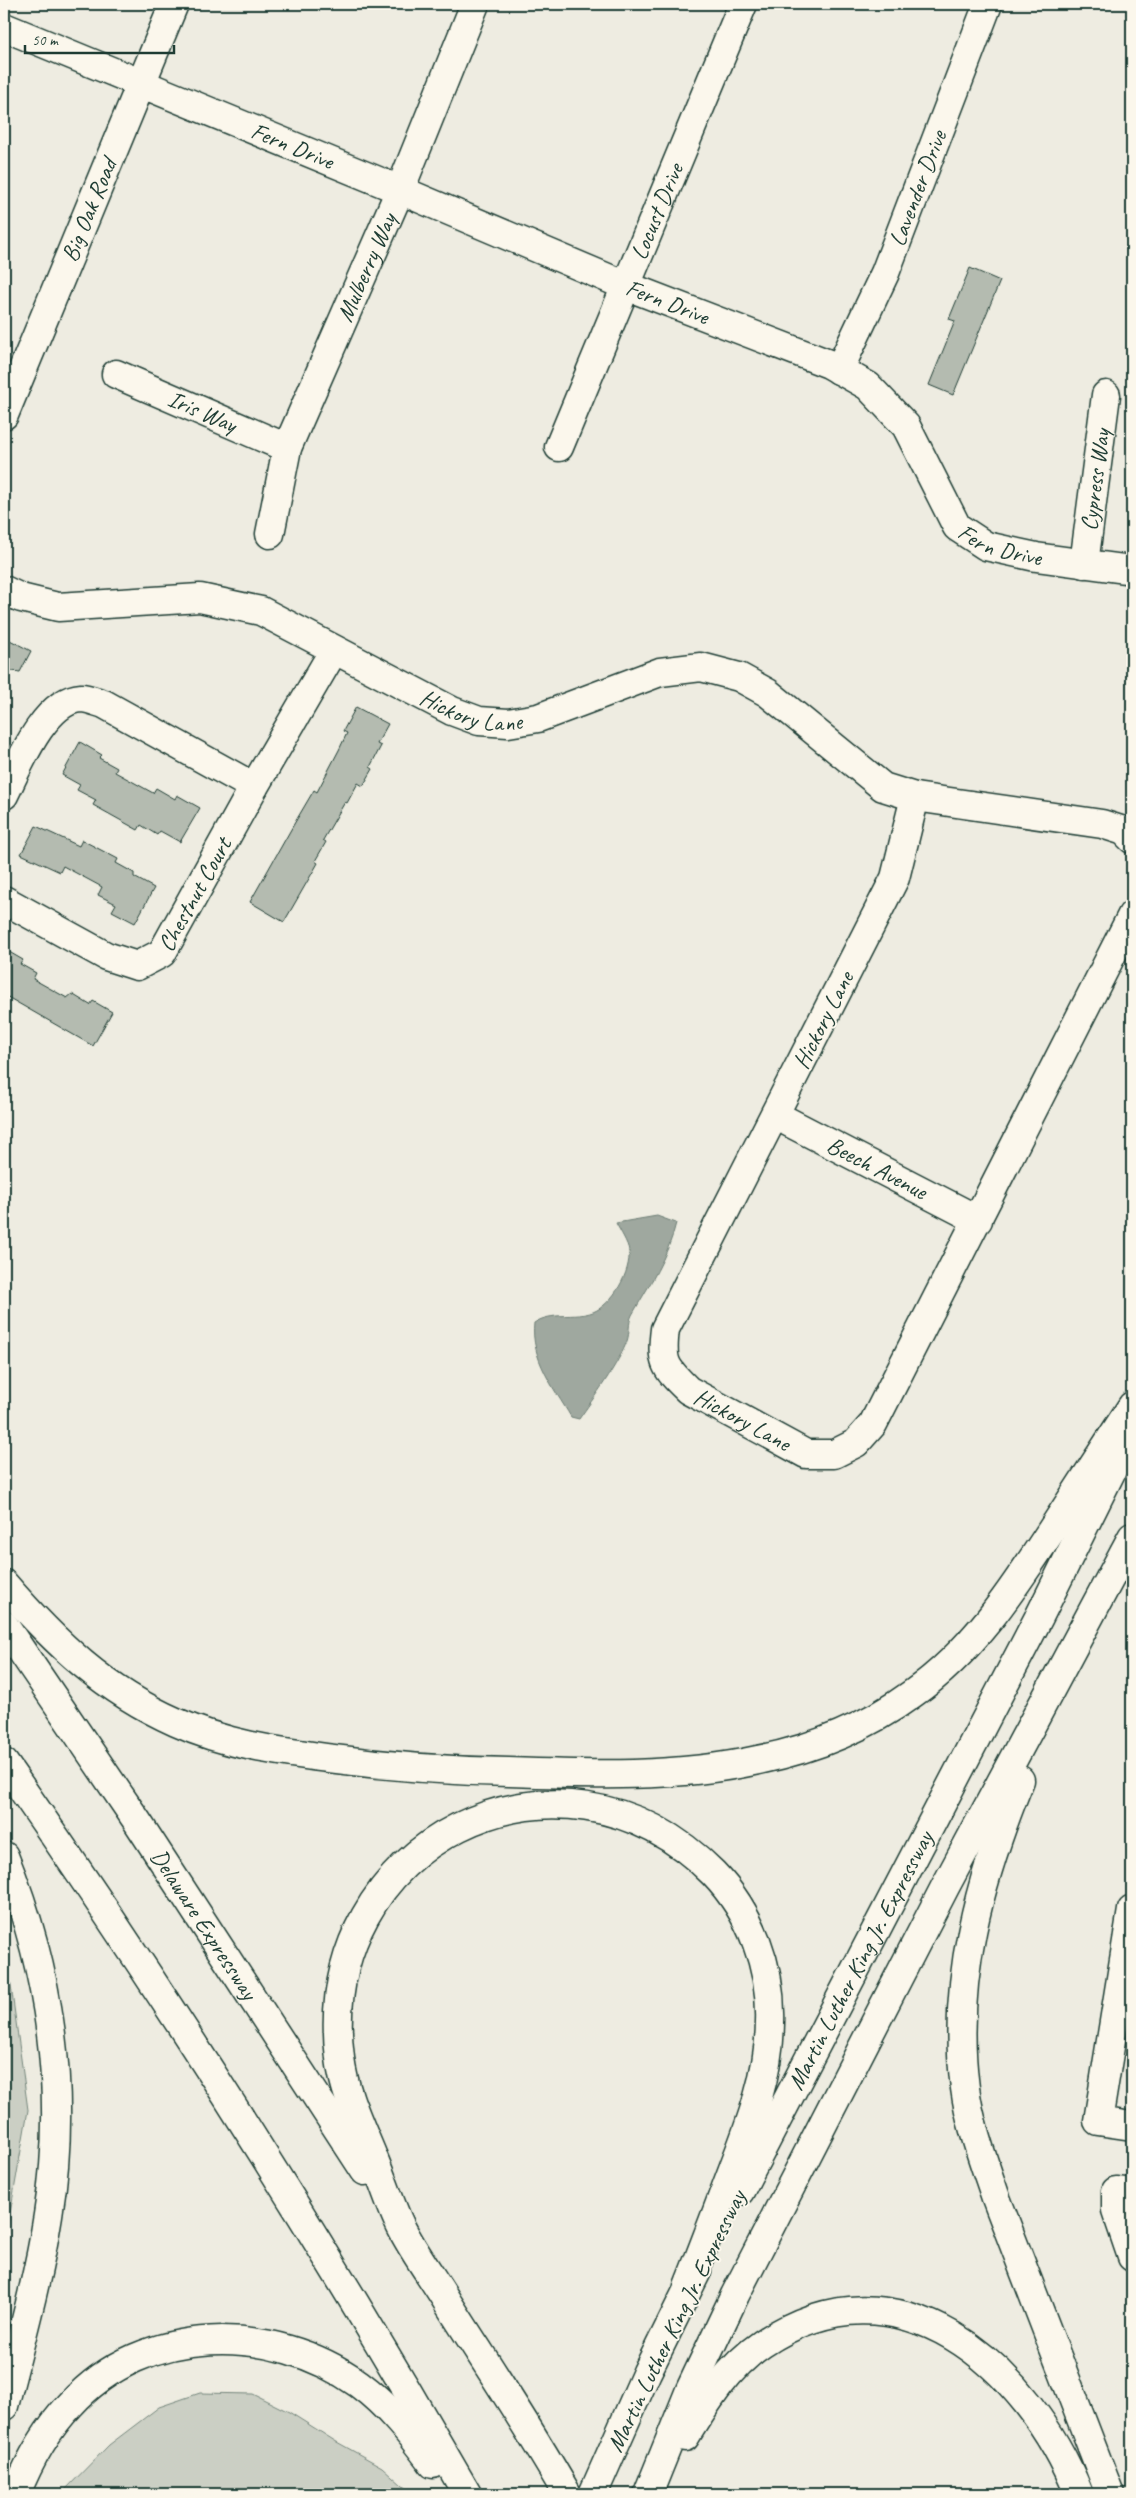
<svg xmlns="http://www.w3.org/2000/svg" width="1136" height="2498" font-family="Caveat,sans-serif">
  <rect width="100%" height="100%" fill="#eeece1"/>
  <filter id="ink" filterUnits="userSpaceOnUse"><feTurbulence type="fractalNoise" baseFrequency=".02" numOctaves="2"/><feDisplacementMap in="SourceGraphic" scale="10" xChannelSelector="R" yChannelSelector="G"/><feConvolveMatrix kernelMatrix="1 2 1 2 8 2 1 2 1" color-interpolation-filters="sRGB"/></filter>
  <g filter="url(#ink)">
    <path fill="#cbcfc4" stroke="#75867c" d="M4,1934L28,2110L4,2248Z
      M200,2393L253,2394L289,2412L335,2441L382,2467L412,2494H61L109,2445L159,2407Z"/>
    <path fill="#9fa89f" stroke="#6c7d74" d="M657,1216L676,1223C668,1257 649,1285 632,1315C628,1323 630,1333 627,1341C619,1363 593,1399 579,1419L571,1417C554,1388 530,1358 534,1323C552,1311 574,1319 593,1312C613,1304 631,1272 629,1251C628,1243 620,1231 616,1223Z"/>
    <path fill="#b4bbb0" stroke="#1f3d34" d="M970,268L1000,281L953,395L929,385L955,321L949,319Z
      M4,637L31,651L20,672L4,670Z
      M356,707L388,724L377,744L381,746L370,767L373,769L363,786L358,783L347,803L345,802L323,840L326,842L315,861L318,863L284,922L250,902L294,824L314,790L317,792L339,750L347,733L343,731Z
      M80,742L102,755L99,758L117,768L115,772L153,793L156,788L175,799L177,795L200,808L180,842L160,831L157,835L141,825L138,830L93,805L96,800L77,790L80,785L62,775Z
      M36,826L79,846L82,840L118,859L116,863L134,873V877L154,888L135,923L112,911L116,904L98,895L102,887L63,866L60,872L21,854Z
      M4,949L23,960L20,964L36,973L33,979L67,998L72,994L90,1005L93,1001L112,1012L93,1046L4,995Z"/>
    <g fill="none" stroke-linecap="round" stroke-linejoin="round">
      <g stroke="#1f3d34" stroke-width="31">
        <g id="minor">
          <path id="s1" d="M4,27L400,190L624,285L829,364L868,386L906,426L957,527L986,546L1036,557L1132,570"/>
          <path id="s2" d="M839,370L885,273L988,4"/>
          <path id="s3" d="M116,374L287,448"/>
          <path id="s4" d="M4,415L174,4"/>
          <path id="s5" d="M559,447L743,4"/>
          <path id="s6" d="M270,534L287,448L400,190L475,4"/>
          <path id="s7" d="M1084,564L1106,395"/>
          <path id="s8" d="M4,590L21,598L58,607L200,598L261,611L452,711L479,721L508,723L538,718L660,672L701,667L739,677L768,693L883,787L915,797L1102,824L1124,831L1132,839"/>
          <path d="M4,795C18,767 44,700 81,698C88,698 97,702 104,704L254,787"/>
          <path id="s9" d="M915,797L895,878L665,1329C661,1362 664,1367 688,1390L806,1454H834L856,1443L873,1424L1132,915"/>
          <path id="s10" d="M4,900L106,956L137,966L162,953L254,787L334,650"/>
          <path id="s11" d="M775,1115L978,1220"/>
          <path d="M1132,1910L1098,2121L1132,2126"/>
          <path d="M1132,2193L1116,2191V2210L1132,2257"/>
        </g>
      </g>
      <g stroke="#1f3d34" stroke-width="31">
        <g id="highway">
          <path d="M4,1584C55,1643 104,1690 176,1722C224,1744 275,1751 327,1758C387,1766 448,1771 509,1772C590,1775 677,1778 758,1760C812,1749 867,1727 912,1694C972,1652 1012,1591 1051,1531C1078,1489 1105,1447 1132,1406"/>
          <path id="s12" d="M4,1625L137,1821L365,2171"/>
          <path d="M4,1763C169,1999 324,2244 467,2494"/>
          <path d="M1020,1780C980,1879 951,1980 965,2088C970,2126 984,2162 996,2198L1110,2494"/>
          <path d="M4,1856C50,1969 68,2093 48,2215C38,2279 20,2343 4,2406"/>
          <path id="s13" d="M740,2191L1039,1617L1122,1450"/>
          <path d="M685,2437C706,2403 728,2367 762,2344C899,2251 1028,2366 1079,2494"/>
          <path d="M16,2494C29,2461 46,2430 71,2404C145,2323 273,2322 359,2384C389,2406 411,2435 433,2464"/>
          <path d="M567,2494C530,2429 488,2366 448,2303C433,2278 414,2253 401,2227C390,2205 383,2180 373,2157C360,2125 344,2093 340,2058C312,1843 560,1719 713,1873C751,1912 772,1968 770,2023C769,2076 750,2125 731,2174C717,2211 703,2249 688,2286"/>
          <path d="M593,2494L647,2372L697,2271"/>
          <path d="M648,2494L690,2390L735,2295L945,1887L1132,1537"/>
        </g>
      </g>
      <use href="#minor" stroke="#fbf7ec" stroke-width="28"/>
      <use href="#highway" stroke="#fbf7ec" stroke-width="28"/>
    </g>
  </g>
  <g text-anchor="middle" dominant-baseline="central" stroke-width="4" stroke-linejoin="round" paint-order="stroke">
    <g font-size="24" fill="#1f3d34" stroke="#fbf7ec">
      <text stroke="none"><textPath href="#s1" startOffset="312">Fern Drive</textPath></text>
      <text stroke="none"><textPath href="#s2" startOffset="198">Lavender Drive</textPath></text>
      <text stroke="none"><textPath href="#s4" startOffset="222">Big Oak Road</textPath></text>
      <text stroke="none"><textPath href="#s5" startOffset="255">Locust Drive</textPath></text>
      <text stroke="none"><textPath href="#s6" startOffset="285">Mulberry Way</textPath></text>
      <text stroke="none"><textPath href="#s1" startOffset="718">Fern Drive</textPath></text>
      <text stroke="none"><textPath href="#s3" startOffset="94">Iris Way</textPath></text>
      <text stroke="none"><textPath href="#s7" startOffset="85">Cypress Way</textPath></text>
      <text stroke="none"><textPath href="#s1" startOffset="1152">Fern Drive</textPath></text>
      <text stroke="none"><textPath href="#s8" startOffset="496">Hickory Lane</textPath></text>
      <text stroke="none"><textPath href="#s10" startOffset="244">Chestnut Court</textPath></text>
      <text transform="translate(823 1020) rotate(-63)">Hickory Lane</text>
      <text stroke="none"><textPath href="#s11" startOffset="115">Beech Avenue</textPath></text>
      <text stroke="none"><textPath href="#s9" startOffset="721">Hickory Lane</textPath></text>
      <text stroke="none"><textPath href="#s12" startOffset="360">Delaware Expressway</textPath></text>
      <text stroke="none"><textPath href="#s13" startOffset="260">Martin Luther King Jr. Expressway</textPath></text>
      <text transform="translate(676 2321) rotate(-64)">Martin Luther King Jr. Expressway</text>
    </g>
  </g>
  <rect width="1136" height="2498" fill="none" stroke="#fbf7ec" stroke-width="20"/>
  <rect x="10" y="10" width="1116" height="2478" fill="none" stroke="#1f3d34" stroke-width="2" filter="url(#ink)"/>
  <path d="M25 45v8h149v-8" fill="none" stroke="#1f3d34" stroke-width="2.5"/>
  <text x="32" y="45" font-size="15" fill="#1f3d34" stroke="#fbf7ec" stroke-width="4" paint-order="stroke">50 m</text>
</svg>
